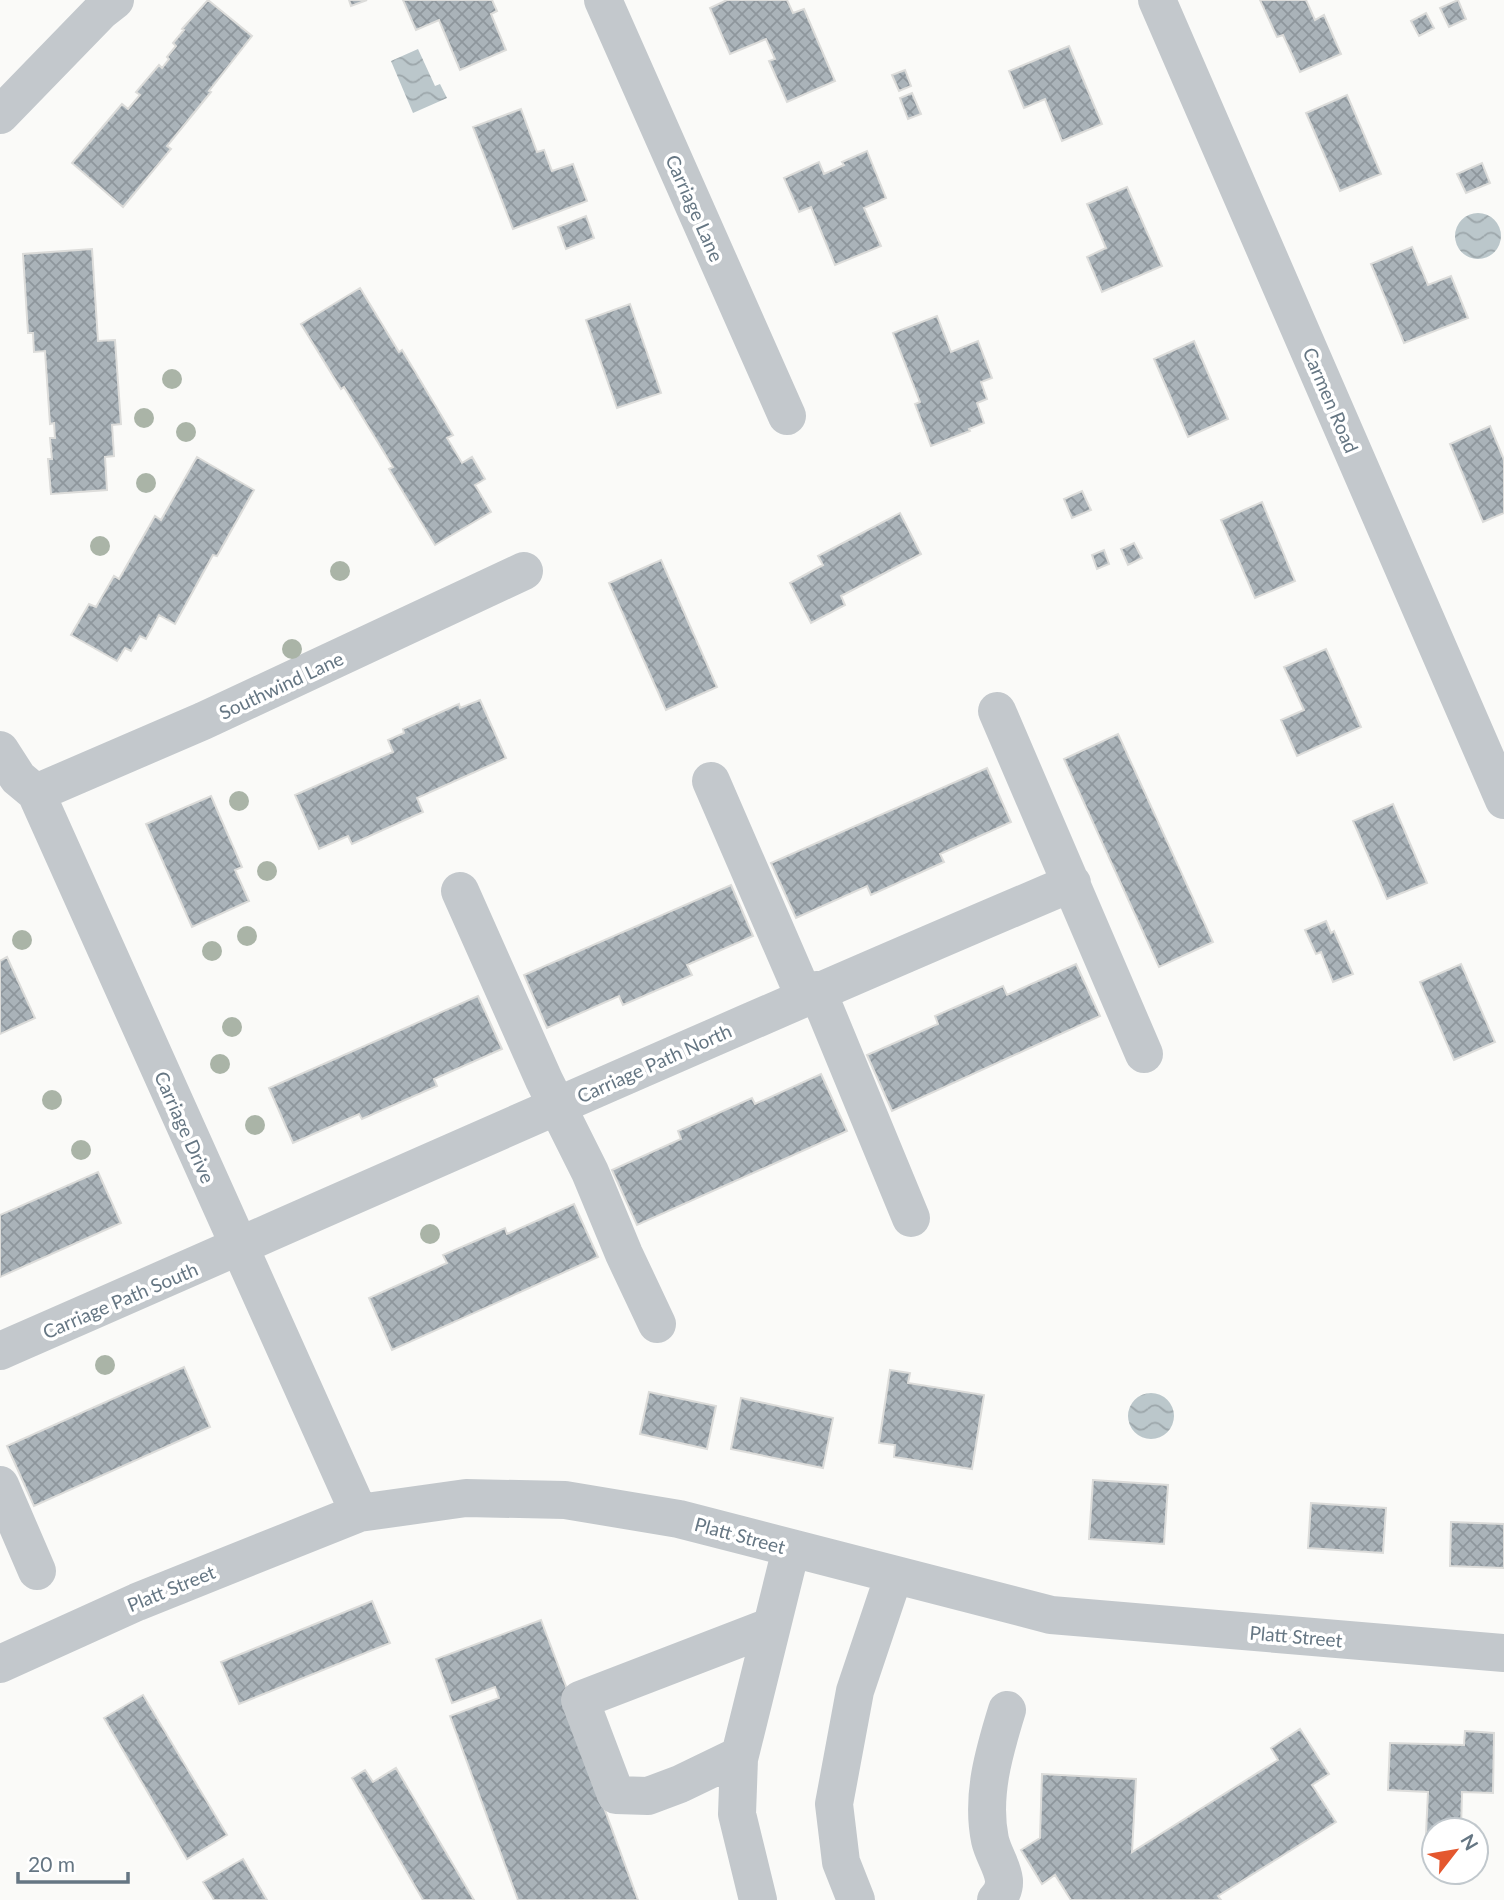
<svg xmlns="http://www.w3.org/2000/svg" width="1504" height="1900" font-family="Lato,sans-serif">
  <defs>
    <pattern id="water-waves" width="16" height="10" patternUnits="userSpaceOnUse" patternTransform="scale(1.75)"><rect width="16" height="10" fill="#bbc7cb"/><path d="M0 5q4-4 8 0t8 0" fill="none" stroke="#9ca6aa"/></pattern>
    <pattern id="building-cross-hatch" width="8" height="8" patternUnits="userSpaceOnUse" patternTransform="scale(1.75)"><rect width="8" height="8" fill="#aab3b9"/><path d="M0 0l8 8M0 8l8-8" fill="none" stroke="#8e969c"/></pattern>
  </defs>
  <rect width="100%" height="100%" fill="#fafaf8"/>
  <path fill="url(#water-waves)" d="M418,49L435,86L440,84L447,98L413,113L391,61Z
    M1455 236a23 23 0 1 1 46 0a23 23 0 1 1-46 0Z
    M1128 1416a23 23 0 1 1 46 0a23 23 0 1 1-46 0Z"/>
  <path fill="url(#building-cross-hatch)" stroke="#dcdcda" stroke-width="2" d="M208,0L252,36L209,91L211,92L167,146L171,149L123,207L72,163L122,104L128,109L140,95L136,92L159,65L162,68L169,59L167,57L176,46L173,43L184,30L182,29Z
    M349,0H367L351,6Z
    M403,0H492L497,11L491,14L506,50L460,70L439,20L416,30Z
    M727,0H787L793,13L804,9L835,81L787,102L769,61L775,59L766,39L730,54L710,8Z
    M1260,0H1306L1315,20L1324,15L1341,54L1300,72L1283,35L1277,37Z
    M1458,0L1466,19L1449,27L1440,8Z
    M1426,13L1434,28L1419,36L1411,21Z
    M1069,46L1102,124L1062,141L1045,99L1024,108L1009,71Z
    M905,70L911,86L899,91L892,75Z
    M912,93L921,114L908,119L900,98Z
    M1347,95L1381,174L1340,191L1306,113Z
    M521,109L537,152L544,150L552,171L573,164L587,201L513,229L473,127Z
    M867,151L886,198L864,208L881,246L835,265L811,207L799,212L784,178L819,162L824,174L844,165L842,162Z
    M1482,163L1490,183L1466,193L1457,174Z
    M1127,187L1162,266L1102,292L1087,257L1106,248L1087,204Z
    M586,216L594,238L566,249L558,227Z
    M1412,247L1428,285L1451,276L1468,318L1404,343L1371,264Z
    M92,249L98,341L115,340L121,424L112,425L114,456L105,457L107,490L51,494L48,459H52L50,438H55L54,423L50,424L45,351L34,352L33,333H28L23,254Z
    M360,288L399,352L402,350L453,435L447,438L462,463L472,457L485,479L475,485L491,512L435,545L389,469L393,467L344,387L341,389L301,324Z
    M630,304L661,393L617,408L586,320Z
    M937,316L951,352L978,341L992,378L981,382L987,399L977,403L984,423L969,429L970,431L931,446L915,404L920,402L893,333Z
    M1194,341L1228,419L1188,437L1154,359Z
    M1490,426L1504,460V513L1483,522L1450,444Z
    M197,457L254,490L217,556L213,555L175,624L159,615L146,639L140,636L131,651L125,648L117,661L71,635L89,604L96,607L114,576L119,579L155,516L161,520Z
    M1082,491L1091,510L1072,518L1064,499Z
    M1262,502L1295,581L1255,598L1221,520Z
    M900,513L921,554L841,596L845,605L811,623L790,583L823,565L818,556Z
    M1134,543L1142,558L1128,565L1121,549Z
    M1104,550L1109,564L1097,569L1092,555Z
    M661,560L717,687L666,710L609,583Z
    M1326,649L1361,727L1297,756L1281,720L1304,710L1284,667Z
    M480,700L506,758L417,798L423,812L352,844L348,836L319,849L295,795L393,752L388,740L404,733L403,729L459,704L460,708Z
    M1118,734L1213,942L1159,967L1064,759Z
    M987,768L1011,822L940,854L944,862L871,895L867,886L796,918L771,863Z
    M211,796L242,867L235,870L249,901L192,927L146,824Z
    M1393,804L1427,883L1387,899L1353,821Z
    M731,885L753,936L687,965L692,975L623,1005L619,996L547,1028L524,975Z
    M1326,921L1331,933L1334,931L1353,974L1333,982L1321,952L1316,954L1305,930Z
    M7,957L35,1018L0,1034V961Z
    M1076,964L1100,1016L892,1111L867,1055L938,1024L935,1016L1003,986L1007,995Z
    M1461,964L1495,1042L1454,1060L1420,982Z
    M478,996L502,1049L434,1079L437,1086L362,1119L359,1114L293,1143L269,1088Z
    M821,1074L847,1131L637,1225L612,1170L681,1139L678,1131L752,1098L755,1104Z
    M98,1172L121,1223L0,1277V1215Z
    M574,1204L598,1257L392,1350L369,1298L447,1263L443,1255L505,1228L507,1234Z
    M184,1367L210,1427L34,1506L7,1446Z
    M890,1370L910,1373L908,1383L984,1395L972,1469L894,1457L895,1445L879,1443Z
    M649,1392L716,1406L707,1449L640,1434Z
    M741,1398L833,1418L823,1468L731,1449Z
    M1093,1480L1168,1485L1164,1544L1089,1539Z
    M1311,1503L1386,1508L1383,1553L1308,1548Z
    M1451,1522L1504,1524V1568L1450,1566Z
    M372,1601L390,1643L239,1704L221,1662Z
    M541,1620L570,1697L564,1699L638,1900H518L450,1716L499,1698L495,1687L452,1703L436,1659Z
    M143,1695L227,1835L187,1859L104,1718Z
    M1300,1729L1329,1774L1312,1785L1336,1822L1218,1896L1221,1900H1071L1055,1875L1042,1884L1021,1850L1040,1838L1042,1774L1136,1779L1132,1852L1278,1760L1271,1748Z
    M1465,1731L1494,1733L1493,1793L1462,1792L1461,1830H1434V1835L1426,1834L1428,1792L1388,1790L1390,1743L1464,1745Z
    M396,1768L474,1900H423L352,1778L365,1770L373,1782Z
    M243,1859L267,1900H214L203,1882Z"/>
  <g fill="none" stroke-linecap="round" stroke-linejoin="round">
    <path stroke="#c3c8cc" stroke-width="38" d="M603,0L787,416
      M1157,0L1504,800
      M0,115L101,11L115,0
      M997,711L1144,1054
      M0,750L18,778L36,793L359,1513
      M711,781L804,996
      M36,793L203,721L524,571
      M460,891L544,1080L590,1172L624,1254L657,1324
      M817,990L911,1218
      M0,1351C357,1195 713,1035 1072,883
      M0,1485L37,1571
      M0,1664L137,1602L359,1513L466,1498L565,1500L679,1519L1051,1615L1504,1653
      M740,1755L680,1784L648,1796L616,1795L580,1700L772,1626
      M758,1900L737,1814L739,1759L791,1549
      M856,1900L841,1862L834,1804L855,1691L894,1575
      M996,1900C1015,1881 995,1862 990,1840C981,1796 994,1752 1007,1710"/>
  </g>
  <g fill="#aab4a7">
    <circle cx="172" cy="379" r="10"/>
    <circle cx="144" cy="418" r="10"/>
    <circle cx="186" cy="432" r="10"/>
    <circle cx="146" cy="483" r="10"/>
    <circle cx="100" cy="546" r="10"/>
    <circle cx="340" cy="571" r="10"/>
    <circle cx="292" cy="649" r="10"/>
    <circle cx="239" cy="801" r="10"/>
    <circle cx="267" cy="871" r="10"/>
    <circle cx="247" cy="936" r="10"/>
    <circle cx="22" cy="940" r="10"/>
    <circle cx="212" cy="951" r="10"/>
    <circle cx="232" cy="1027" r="10"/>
    <circle cx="220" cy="1064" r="10"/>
    <circle cx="52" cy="1100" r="10"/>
    <circle cx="255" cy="1125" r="10"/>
    <circle cx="81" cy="1150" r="10"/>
    <circle cx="430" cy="1234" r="10"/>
    <circle cx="105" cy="1365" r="10"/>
  </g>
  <g text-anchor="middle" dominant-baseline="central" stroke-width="7" stroke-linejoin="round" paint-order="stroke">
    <g font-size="19" fill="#657683" stroke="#fff">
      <text transform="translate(695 208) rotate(66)">Carriage Lane</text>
      <text transform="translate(1331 400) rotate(67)">Carmen Road</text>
      <text transform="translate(281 685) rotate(-25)">Southwind Lane</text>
      <text transform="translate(654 1063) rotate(-24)">Carriage Path North</text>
      <text transform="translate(185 1127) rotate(66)">Carriage Drive</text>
      <text transform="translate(120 1300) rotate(-23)">Carriage Path South</text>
      <text transform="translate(740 1535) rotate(15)">Platt Street</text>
      <text transform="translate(171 1588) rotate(-22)">Platt Street</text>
      <text transform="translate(1296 1636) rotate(5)">Platt Street</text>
    </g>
  </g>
  <g transform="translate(1455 1851) rotate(59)"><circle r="33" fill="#ffffff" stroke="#c1c8cd" stroke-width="2"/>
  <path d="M0-5L12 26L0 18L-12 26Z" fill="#e4572e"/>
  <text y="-10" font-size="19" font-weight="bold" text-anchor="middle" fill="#657683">N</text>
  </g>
  <path d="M18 1872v10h110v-10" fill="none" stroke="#657683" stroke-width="3.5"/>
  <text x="28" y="1872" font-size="21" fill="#657683" stroke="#ffffff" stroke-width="5" paint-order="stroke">20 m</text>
</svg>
